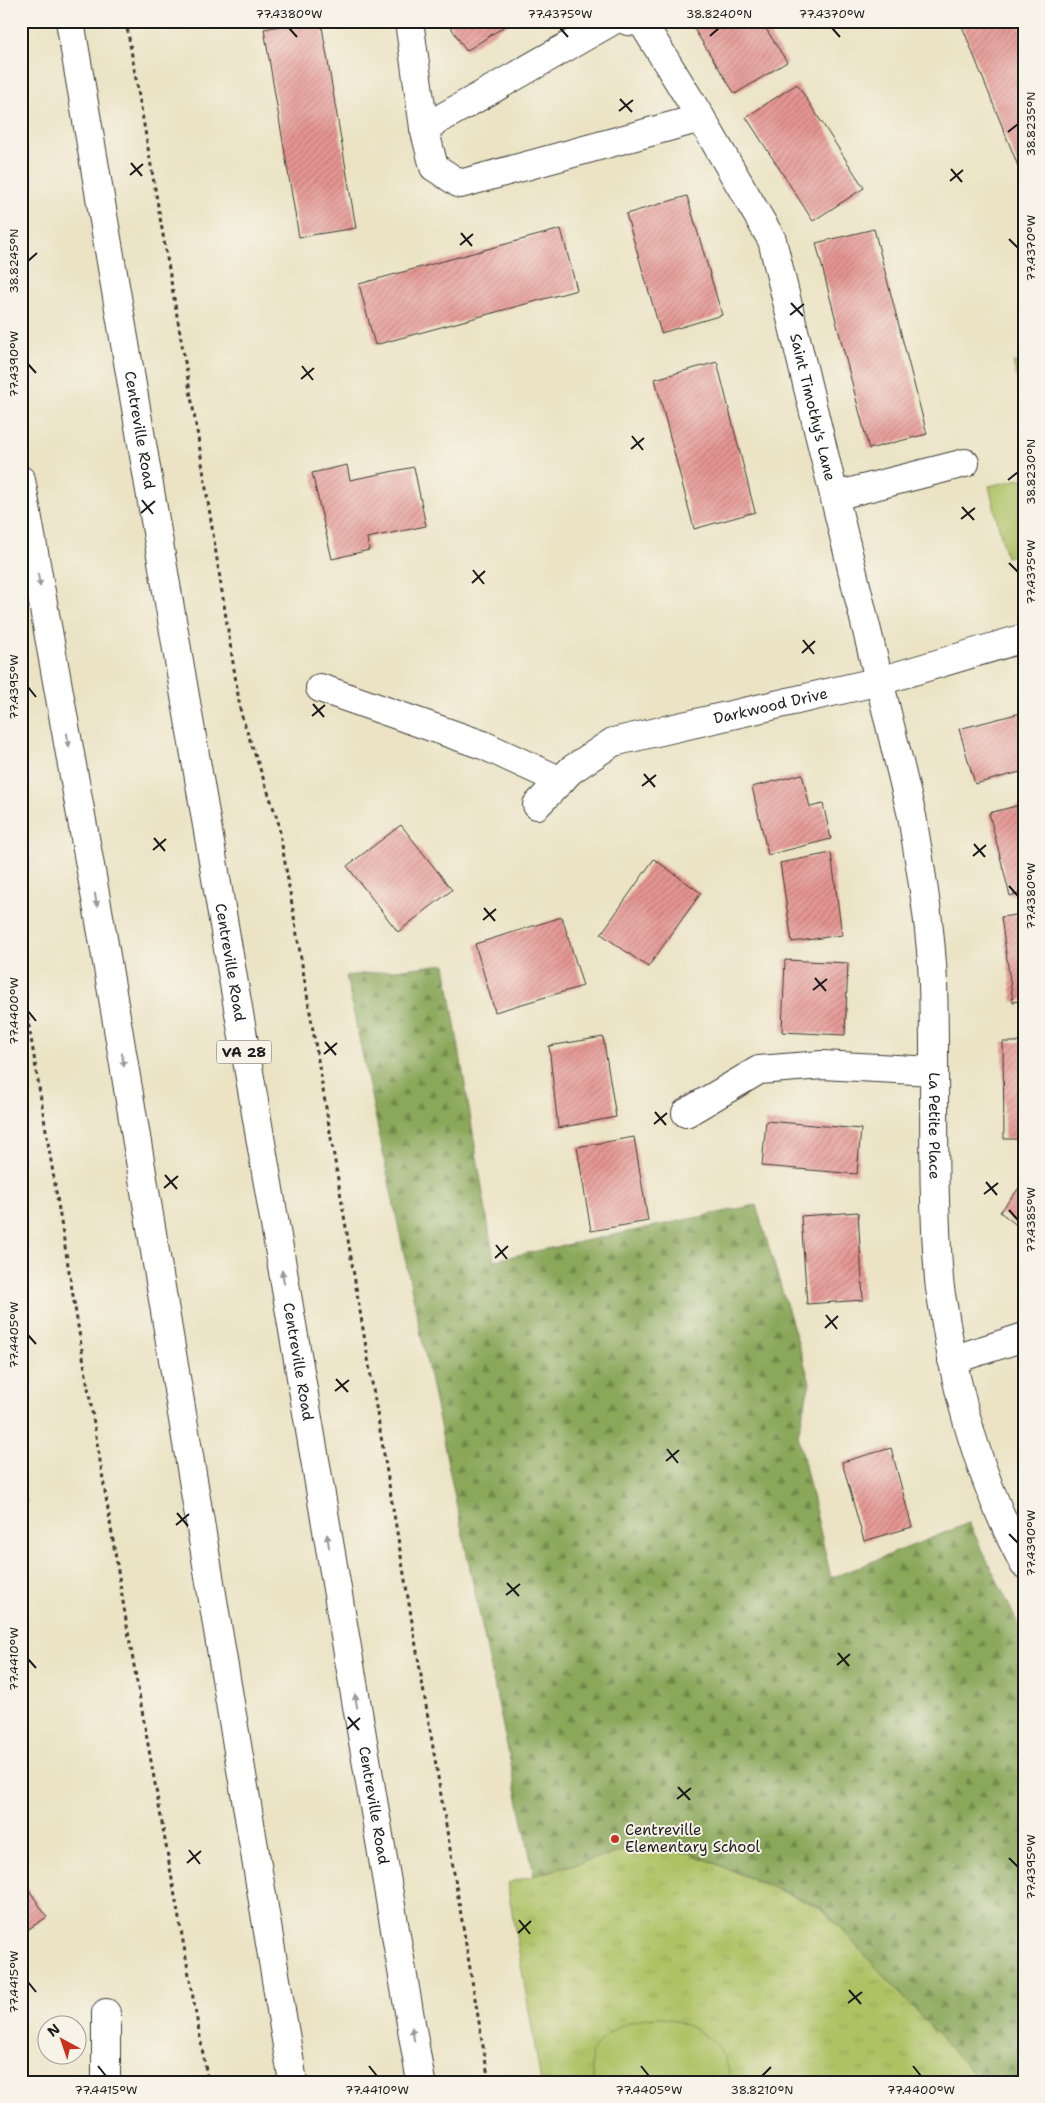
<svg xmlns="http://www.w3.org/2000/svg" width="1045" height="2103" font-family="'Shantell Sans',sans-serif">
  <defs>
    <pattern id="grass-tufts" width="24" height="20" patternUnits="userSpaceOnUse" patternTransform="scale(1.25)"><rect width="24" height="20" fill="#aec164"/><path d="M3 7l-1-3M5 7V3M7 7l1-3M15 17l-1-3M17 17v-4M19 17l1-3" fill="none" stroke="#95a556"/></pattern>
    <pattern id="forest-firs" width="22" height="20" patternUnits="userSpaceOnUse" patternTransform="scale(1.25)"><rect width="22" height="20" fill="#8aa75a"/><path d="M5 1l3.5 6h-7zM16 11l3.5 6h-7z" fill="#70874a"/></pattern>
    <pattern id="building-hatch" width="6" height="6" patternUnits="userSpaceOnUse" patternTransform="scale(1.25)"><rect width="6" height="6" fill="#e59592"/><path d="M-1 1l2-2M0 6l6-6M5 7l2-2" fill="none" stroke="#b97976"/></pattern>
  </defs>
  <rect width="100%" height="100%" fill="#f7f3e8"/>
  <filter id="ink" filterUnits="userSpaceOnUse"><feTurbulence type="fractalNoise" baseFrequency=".02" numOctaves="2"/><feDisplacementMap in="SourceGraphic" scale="10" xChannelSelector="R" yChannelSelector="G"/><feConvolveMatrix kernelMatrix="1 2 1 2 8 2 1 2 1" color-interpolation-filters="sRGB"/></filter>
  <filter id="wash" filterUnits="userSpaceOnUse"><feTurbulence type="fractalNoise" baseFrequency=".0096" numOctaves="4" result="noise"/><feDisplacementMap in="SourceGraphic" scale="20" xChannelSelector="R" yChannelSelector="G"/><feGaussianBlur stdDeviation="1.12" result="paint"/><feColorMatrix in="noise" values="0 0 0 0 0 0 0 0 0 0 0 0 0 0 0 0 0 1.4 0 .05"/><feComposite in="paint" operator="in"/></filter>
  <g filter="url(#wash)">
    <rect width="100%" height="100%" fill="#ebe3c4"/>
    <path fill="url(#grass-tufts)" stroke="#656e40" d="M1024,360V400L1013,363Z
      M630,1849L688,1852L821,1908L994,2082H541L507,1883Z"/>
    <path fill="url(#forest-firs)" stroke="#53623b" d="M445,964L494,1260L756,1205L810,1382L798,1435L831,1578L969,1523L1024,1636V2082H981L821,1907L688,1852L630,1849L534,1875L346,976Z"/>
    <path fill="#aec164" stroke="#656e40" d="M1024,478V553L1006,557L989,486Z
      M661,2017C695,2025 729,2043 730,2082H594L591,2053C610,2027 629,2018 661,2017Z"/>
    <g id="blocks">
      <path fill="url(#building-hatch)" d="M307,21H321L356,228L299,237L264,29Z
        M447,21H513L466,51Z
        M689,21H761L787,62L735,94Z
        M960,21H1018L1024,35V181Z
        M797,84L864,188L813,221L746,117Z
        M687,196L722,315L661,333L626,214Z
        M561,229L577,290L375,345L359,284Z
        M874,229L927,434L869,449L816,243Z
        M717,362L755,512L694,529L655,379Z
        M347,465L350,480L414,467L426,526L367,538L369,550L332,559L312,473Z
        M1024,712V771L975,784L959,729Z
        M802,774L810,807L823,804L831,839L768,855L752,787Z
        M1024,804V892L1010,896L989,813Z
        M401,825L452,890L398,932L347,866Z
        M831,853L842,935L792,942L780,863Z
        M654,859L701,893L648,967L601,934Z
        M1024,914V1000L1013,1002L1001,917Z
        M562,917L583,986L495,1012L475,944Z
        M785,960L848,963L845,1035L782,1032Z
        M603,1037L616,1117L558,1128L549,1046Z
        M1003,1042H1024V1139H1004Z
        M766,1121L861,1129L857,1174L762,1166Z
        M634,1137L648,1221L591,1231L577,1147Z
        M1024,1182V1231L1000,1212Z
        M858,1212L863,1300L807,1304L801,1216Z
        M891,1448L912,1527L864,1541L842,1462Z
        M21,1494L28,1501L21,1508Z
        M21,1878L47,1917L21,1934Z"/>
    </g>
  </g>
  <g filter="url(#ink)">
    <use href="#blocks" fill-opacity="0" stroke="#3b3a35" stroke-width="1"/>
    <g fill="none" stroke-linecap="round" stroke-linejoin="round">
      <g stroke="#3b3a35" stroke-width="30">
        <g id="minor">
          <path d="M409,21L424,128L612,21"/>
          <path id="s1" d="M628,21L642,22L701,118L772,240L912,816C921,871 931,927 933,983C936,1082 931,1180 939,1279C940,1294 944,1309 946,1324C959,1406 985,1490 1024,1564"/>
          <path d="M424,128L434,167L460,184L701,118"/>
          <path d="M835,496L965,463"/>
          <path d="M320,688L483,745L561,781"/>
          <path id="s2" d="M537,805L571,770L613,742L880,681L1024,638"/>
          <path d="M686,1113L759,1070L822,1065L933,1071"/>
          <path d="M952,1360L1024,1337"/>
          <path d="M106,2082V2013"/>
        </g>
      </g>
      <g stroke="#3b3a35" stroke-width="30">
        <g id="highway">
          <path id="s3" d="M70,21L421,2082"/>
          <path d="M21,480L104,944L293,2082"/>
        </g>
      </g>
      <path stroke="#3b3a35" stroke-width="3" stroke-dasharray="4 4" stroke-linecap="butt" d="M126,21L198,437L241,714L278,821L489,2082
        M21,977L127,1626L208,2082"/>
      <use href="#minor" stroke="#fff" stroke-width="28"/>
      <use href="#highway" stroke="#fff" stroke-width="28"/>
    </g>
    <defs><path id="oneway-solid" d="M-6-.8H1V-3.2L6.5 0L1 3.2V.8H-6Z" transform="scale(1.25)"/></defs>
    <g fill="#999">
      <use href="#oneway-solid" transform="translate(39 580) rotate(80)"/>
      <use href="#oneway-solid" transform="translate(68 740) rotate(80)"/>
      <use href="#oneway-solid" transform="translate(96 900) rotate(80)"/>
      <use href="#oneway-solid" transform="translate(123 1060) rotate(81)"/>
      <use href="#oneway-solid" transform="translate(283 1277) rotate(-100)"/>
      <use href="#oneway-solid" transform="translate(328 1541) rotate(-100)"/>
      <use href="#oneway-solid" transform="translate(356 1701) rotate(-100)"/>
      <use href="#oneway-solid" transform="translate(413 2034) rotate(-100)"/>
    </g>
  </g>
  <path fill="none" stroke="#1c1c1c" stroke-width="2" d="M289,28L297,37M560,28L568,37M832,28L840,37M710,36L719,28M620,99L632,112M619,111L633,100M1008,132L1018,124M131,163L142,176M951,169L962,182M130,175L143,164M950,181L963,170M461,233L472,246M1009,239L1018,248M460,245L473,234M28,261L37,253M791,303L803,316M790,315L804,304M28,364L36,373M302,366L313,380M301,379L314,368M632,436L643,450M631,449L644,438M1008,480L1018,472M142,500L153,514M962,507L974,520M141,513L155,501M961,519L975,508M1009,563L1018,572M473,570L484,584M472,583L485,571M803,640L814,654M802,653L815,641M28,687L36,697M313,704L324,717M312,716L325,705M644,774L655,787M642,786L656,775M154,838L165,851M974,844L985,857M153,850L166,839M973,856L986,845M1009,886L1018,896M484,908L495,921M483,920L496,909M815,978L826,991M813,990L827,979M28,1011L36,1021M325,1042L336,1055M324,1054L337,1043M655,1112L666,1125M654,1124L667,1113M165,1175L177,1189M986,1182L997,1195M164,1188L178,1176M984,1194L998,1183M1009,1210L1018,1220M496,1245L507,1259M495,1258L508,1246M826,1315L837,1329M825,1328L838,1316M28,1335L36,1344M336,1379L348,1392M335,1391L349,1380M667,1449L678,1463M666,1461L679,1450M177,1513L188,1526M176,1525L189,1514M1009,1534L1018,1543M507,1583L519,1596M506,1595L520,1584M838,1653L849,1666M28,1659L36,1668M837,1665L850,1654M348,1717L359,1730M347,1729L360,1718M678,1787L690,1800M677,1799L691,1788M189,1850L200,1864M1009,1858L1018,1867M187,1863L201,1851M519,1920L530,1934M518,1933L531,1921M28,1982L36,1992M849,1990L861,2004M848,2003L862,1992M98,2066L106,2076M369,2066L377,2076M641,2066L649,2076M913,2066L921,2076M762,2076L771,2067"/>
  <circle fill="#c8321e" stroke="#f7f3e8" stroke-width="2" cx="615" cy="1839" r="5"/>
  <g text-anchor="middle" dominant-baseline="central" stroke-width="4" stroke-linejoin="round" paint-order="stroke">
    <rect fill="#f7f3e8" stroke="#5e5c59" stroke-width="1" x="216.5" y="1040.5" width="55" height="23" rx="4"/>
    <g font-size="14" font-weight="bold" fill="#1c1c1c">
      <text x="244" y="1052">VA 28</text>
    </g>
    <g font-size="15" fill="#1c1c1c" stroke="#f7f3e8">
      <text stroke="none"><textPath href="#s1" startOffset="440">Saint Timothy's Lane</textPath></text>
      <text stroke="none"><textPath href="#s3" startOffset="415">Centreville Road</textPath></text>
      <text stroke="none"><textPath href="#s2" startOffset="261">Darkwood Drive</textPath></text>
      <text stroke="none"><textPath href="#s3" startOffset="955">Centreville Road</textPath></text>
      <text stroke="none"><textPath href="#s1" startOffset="1172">La Petite Place</textPath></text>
      <text stroke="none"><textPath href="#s3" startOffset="1360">Centreville Road</textPath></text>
      <text stroke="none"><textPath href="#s3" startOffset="1810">Centreville Road</textPath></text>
    </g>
    <g font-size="15" fill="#1c1c1c" stroke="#f7f3e8" text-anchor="start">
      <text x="625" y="1830">Centreville<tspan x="625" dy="17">Elementary School</tspan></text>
    </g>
  </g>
  <rect width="1045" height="2103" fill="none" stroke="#f7f3e8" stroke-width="55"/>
  <g transform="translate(62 2040) rotate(320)"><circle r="24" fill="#f7f3e8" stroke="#9f9d96"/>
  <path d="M0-4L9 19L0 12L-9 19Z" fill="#c8321e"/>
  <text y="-8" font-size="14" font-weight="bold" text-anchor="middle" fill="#1c1c1c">N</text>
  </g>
  <rect x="28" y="28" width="990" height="2048" fill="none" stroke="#1c1c1c" stroke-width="2"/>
  <g font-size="12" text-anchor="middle" fill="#1c1c1c">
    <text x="289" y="18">77.4380°W</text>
    <text x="560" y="18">77.4375°W</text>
    <text x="719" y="18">38.8240°N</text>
    <text x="832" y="18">77.4370°W</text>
    <text transform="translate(1031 124) rotate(-90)" y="4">38.8235°N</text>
    <text transform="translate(1031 248) rotate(-90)" y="4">77.4370°W</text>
    <text transform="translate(14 261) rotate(-90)" y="4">38.8245°N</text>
    <text transform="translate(14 364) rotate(-90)" y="4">77.4390°W</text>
    <text transform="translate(1031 472) rotate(-90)" y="4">38.8230°N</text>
    <text transform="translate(1031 572) rotate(-90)" y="4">77.4375°W</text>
    <text transform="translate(14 687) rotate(-90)" y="4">77.4395°W</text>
    <text transform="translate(1031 896) rotate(-90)" y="4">77.4380°W</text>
    <text transform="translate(14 1011) rotate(-90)" y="4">77.4400°W</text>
    <text transform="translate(1031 1220) rotate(-90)" y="4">77.4385°W</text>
    <text transform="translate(14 1335) rotate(-90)" y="4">77.4405°W</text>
    <text transform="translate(1031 1543) rotate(-90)" y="4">77.4390°W</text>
    <text transform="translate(14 1659) rotate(-90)" y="4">77.4410°W</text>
    <text transform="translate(1031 1867) rotate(-90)" y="4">77.4395°W</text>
    <text transform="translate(14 1982) rotate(-90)" y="4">77.4415°W</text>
    <text x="106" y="2094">77.4415°W</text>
    <text x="377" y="2094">77.4410°W</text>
    <text x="649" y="2094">77.4405°W</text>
    <text x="762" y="2094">38.8210°N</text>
    <text x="921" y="2094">77.4400°W</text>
  </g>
</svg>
